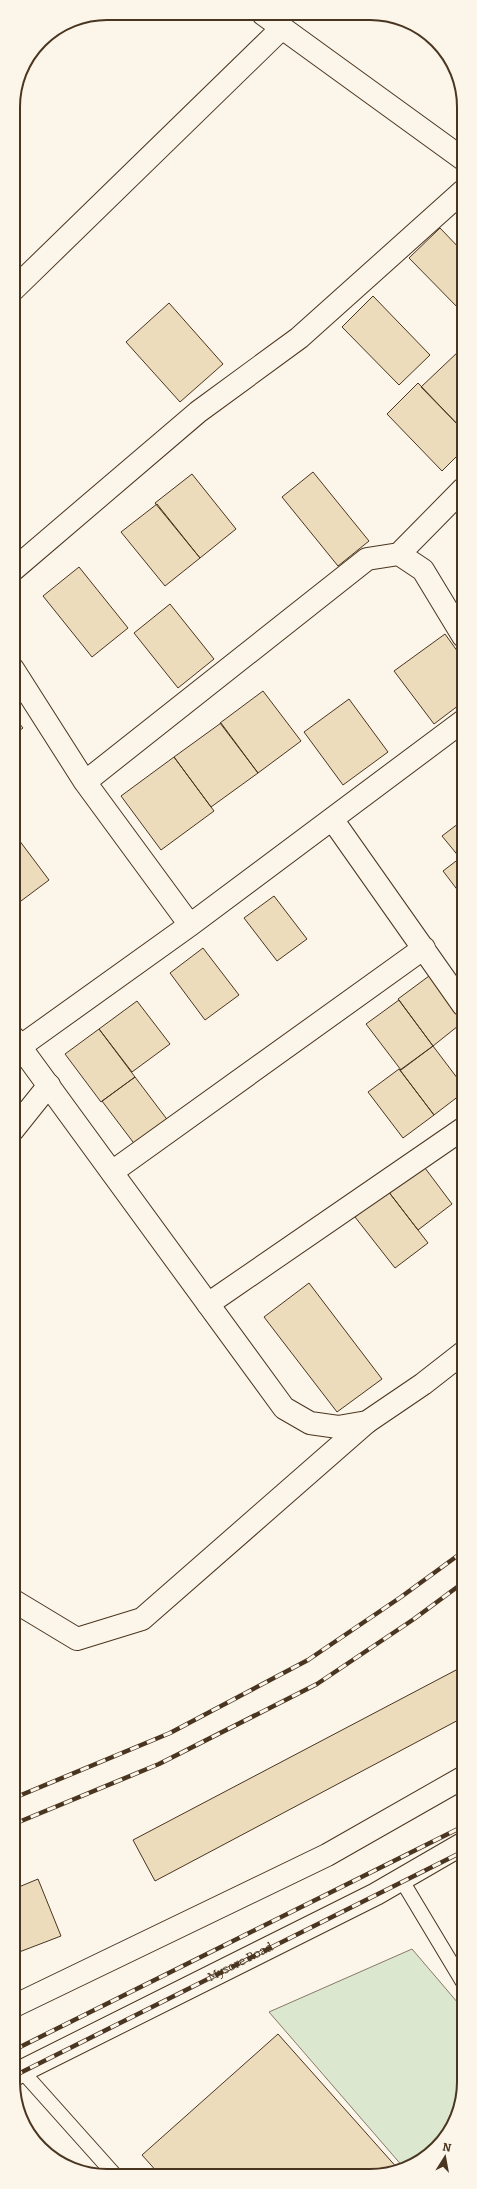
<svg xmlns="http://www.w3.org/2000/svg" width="477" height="2189" font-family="Bitter,serif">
  <rect width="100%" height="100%" fill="#fbf6e9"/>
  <path fill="#dce7d0" stroke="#887966" d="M412,1949L464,2010C464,2062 472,2122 425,2156C418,2161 412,2166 404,2168L269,2012Z"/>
  <path fill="#ecdcbc" stroke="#4a3520" d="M440,228L463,252V313L409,258Z
    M373,296L430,355L399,385L342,327Z
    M169,303L223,364L180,402L126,342Z
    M459,351L463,355V430L421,387Z
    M418,383L463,430V450L442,471L387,414Z
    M313,472L369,541L338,566L282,497Z
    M192,474L236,529L200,558L155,503Z
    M157,504L200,558L165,586L121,532Z
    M79,567L128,628L92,657L43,596Z
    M170,604L214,659L178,688L134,633Z
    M445,634L463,659V702L434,724L394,671Z
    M263,691L301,741L258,773L220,723Z
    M349,699L388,752L343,785L304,732Z
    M13,716L23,728L13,735Z
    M221,723L258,773L211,807L174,757Z
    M174,757L214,811L161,850L121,796Z
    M463,820V889L459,892L443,871L460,858L442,836Z
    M13,832L49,880L13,907Z
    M274,896L307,939L277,961L244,918Z
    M203,948L239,995L205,1020L170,973Z
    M429,976L463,1022L433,1046L398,999Z
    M399,1000L433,1046L401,1070L366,1024Z
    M137,1001L170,1044L132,1072L99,1029Z
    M99,1029L135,1077L101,1102L65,1054Z
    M433,1046L464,1087V1092L434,1115L400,1070Z
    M399,1069L434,1115L403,1138L368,1092Z
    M135,1077L169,1122L136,1146L102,1101Z
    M422,1164L452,1204L418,1230L388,1191Z
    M388,1191L428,1243L395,1268L355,1217Z
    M309,1283L382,1379L337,1412L264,1317Z
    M458,1669L464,1679V1717L155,1881L133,1840Z
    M38,1879L61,1936L14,1954V1889Z
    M278,2034L399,2170L382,2175L159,2174L142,2155Z"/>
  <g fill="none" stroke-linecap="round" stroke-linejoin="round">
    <g stroke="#4a3520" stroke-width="16">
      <path id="service" d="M401,1879L464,1984
        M22,2071L114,2174"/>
    </g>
    <g stroke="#4a3520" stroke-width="24">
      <path id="minor" d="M263,14L463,159
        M13,290L282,28
        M399,554L463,489
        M13,570L198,412L299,338L463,191
        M13,669L85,782L190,925
        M85,782L367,559L399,554L423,570L463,636
        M332,819L463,1005
        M21,1046L190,925L463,721
        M13,1130L49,1085
        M112,1172L424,948
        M208,1304L464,1128
        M14,1601L77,1639L142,1619L367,1422"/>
    </g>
    <g stroke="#4a3520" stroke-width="24">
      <path id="tertiary" d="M13,1037L284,1408L310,1423L338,1427L367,1422L423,1384L464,1352"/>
    </g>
    <g stroke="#4a3520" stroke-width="24">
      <g id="trunk">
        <path d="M14,2006L327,1855L464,1777"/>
        <path id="s1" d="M14,2075L376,1894L464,1843"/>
      </g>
    </g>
    <use href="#service" stroke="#fbf6e9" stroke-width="14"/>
    <use href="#minor" stroke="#fbf6e9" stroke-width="22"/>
    <use href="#tertiary" stroke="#fbf6e9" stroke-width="22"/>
    <use href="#trunk" stroke="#fbf6e9" stroke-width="22"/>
    <g stroke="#4a3520" stroke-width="4.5">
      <path id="rail" d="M14,1798L170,1733L308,1660L401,1597L464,1551
        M14,1824L159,1764L317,1684L414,1619L464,1582
        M14,2050L464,1826
        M14,2076L464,1851"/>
    </g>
    <use href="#rail" stroke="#fbf6e9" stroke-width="3" stroke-dasharray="9" stroke-linecap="butt"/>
  </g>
  <g text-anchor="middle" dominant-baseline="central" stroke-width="3" stroke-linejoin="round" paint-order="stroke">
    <g font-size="12" fill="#4a3520" stroke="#fbf6e9">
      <text stroke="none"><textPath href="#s1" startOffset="253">Mysore Road</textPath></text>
    </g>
  </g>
  <path d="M0 0H477V2189H0ZM107 20H370A87 87 0 0 1 457 107V2082A87 87 0 0 1 370 2169H107A87 87 0 0 1 20 2082V107A87 87 0 0 1 107 20Z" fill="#fbf6e9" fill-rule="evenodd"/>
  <path fill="none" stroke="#4a3520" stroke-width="2" d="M107 20H370A87 87 0 0 1 457 107V2082A87 87 0 0 1 370 2169H107A87 87 0 0 1 20 2082V107A87 87 0 0 1 107 20Z"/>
  <g transform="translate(445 2157) rotate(11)" stroke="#fbf6e9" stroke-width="3" paint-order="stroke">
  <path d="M0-3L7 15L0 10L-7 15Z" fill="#4a3520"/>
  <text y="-6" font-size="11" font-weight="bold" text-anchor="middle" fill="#4a3520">N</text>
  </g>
</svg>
